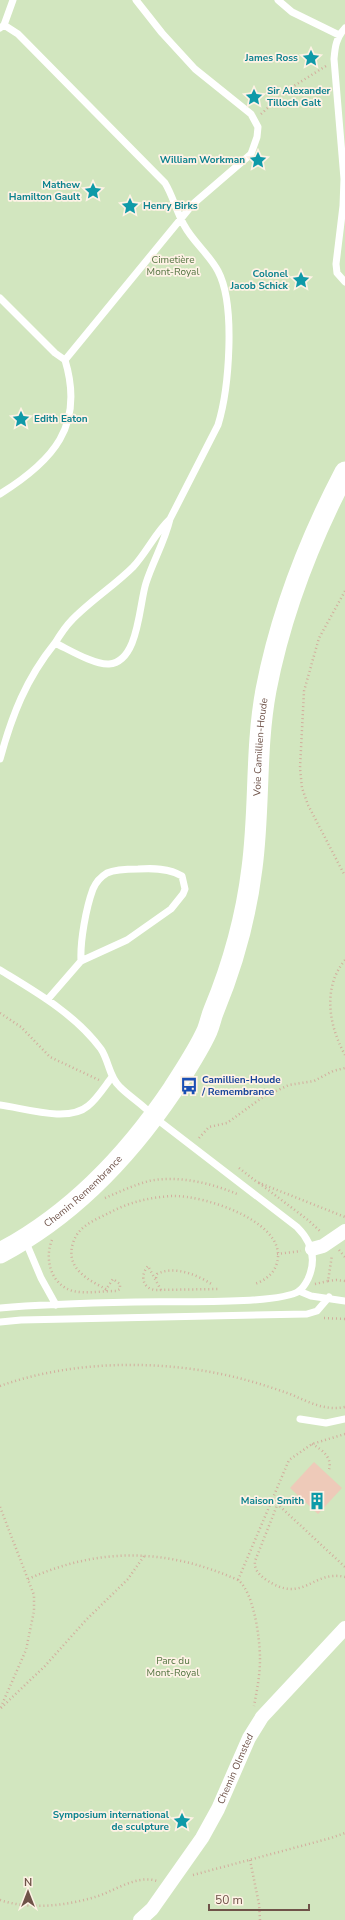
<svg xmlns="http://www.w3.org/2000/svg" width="345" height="1920" font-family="'Nunito Sans',sans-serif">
  <rect width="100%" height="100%" fill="#faeedf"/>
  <path fill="#d2e6bf" d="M0,0H345V1920H0Z"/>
  <path fill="#eecab9" d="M314,1462L342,1488L318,1514L290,1488Z"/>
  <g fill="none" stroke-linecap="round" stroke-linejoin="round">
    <path stroke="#d2ad9d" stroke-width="2.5" stroke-dasharray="1 3" stroke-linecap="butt" d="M261,114L289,89L326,66
      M345,591L319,638L304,691L300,768L302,788L308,805L345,876
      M345,960C322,988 329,1026 345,1055
      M0,1013L21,1027L50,1057L99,1080
      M199,1138L209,1127L227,1123L263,1097L289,1085L314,1081L333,1071L345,1068
      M239,1168L257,1182L345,1217
      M259,1183L308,1220L321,1232
      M105,1198C119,1192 134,1185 149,1181C177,1175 211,1183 237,1194
      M52,1240C44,1259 51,1285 73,1291C86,1294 103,1291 116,1291L120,1289V1284L113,1279L105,1291
      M339,1250L345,1257
      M277,1254L301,1251
      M156,1278L157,1274C174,1265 198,1275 213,1285
      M328,1281L336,1280L345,1281
      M315,1284L328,1281L332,1255
      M106,1289C88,1280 65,1268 73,1243C78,1226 95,1220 109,1213C129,1202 151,1197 173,1196C204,1195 296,1224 275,1268C271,1276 262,1282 254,1284
      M161,1290L148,1266C140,1275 142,1289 156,1290L219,1289
      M324,1318L345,1319
      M0,1386C75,1359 170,1359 246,1380C261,1384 276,1389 290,1394C309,1402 324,1411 345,1407
      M312,1444C323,1450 334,1459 328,1472
      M271,1498L345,1567
      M278,1503L255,1561C254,1570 259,1574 265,1579C304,1606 312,1569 345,1577
      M0,1507L34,1595V1611L26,1650L0,1709
      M28,1579C100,1547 166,1548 238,1580C254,1592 260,1639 260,1659C260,1675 257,1690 254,1706
      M238,1580L289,1460L312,1444L345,1434
      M1,1708L45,1666L86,1620L128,1579L144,1556
      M250,1860L259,1904L260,1920
      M193,1875L331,1838L345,1833
      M0,1900C30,1910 65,1906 95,1897C113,1892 137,1874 157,1881"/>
    <path stroke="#fff" stroke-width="7" d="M278,0L292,12L339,35
      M0,28L4,25L13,0
      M345,28C336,38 335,47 334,59L344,179L343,206L336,264L337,273L345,282
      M0,298L55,353L65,360C85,426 53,461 0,494
      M65,360L193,204L251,154L257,137L258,127L251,114L195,69L162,33L136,0
      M55,643C68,649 94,665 109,664C139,662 139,604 146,583C153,561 165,541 170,519
      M0,759C12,715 26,679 55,643C60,635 65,627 71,621C90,601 114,586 133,567C147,552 155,533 170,519L218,425C229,389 236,305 218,271C209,254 193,242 184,225C176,211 173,196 165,183L18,34L4,25
      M0,970C36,992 75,1014 101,1049C109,1061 109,1077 120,1087C131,1098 144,1105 154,1117L297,1227C312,1242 317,1259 308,1279C306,1283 303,1288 299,1291C280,1305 166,1301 136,1302C91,1303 45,1304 0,1308
      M48,999L81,961L127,940L171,909L183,894L185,889L182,876C169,868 153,868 138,869C128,869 116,869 107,873C102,876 96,882 93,889C86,908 80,941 81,961
      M0,1105C24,1108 68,1123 88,1106C97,1099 105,1086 112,1077
      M25,1240L41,1278L56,1305
      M299,1291L311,1296L345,1301
      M0,1322L21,1320L307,1314L317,1311L329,1297
      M300,1419L326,1423L345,1419"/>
    <g stroke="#fff" stroke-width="14">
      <path d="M312,1249L323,1246L345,1231"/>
      <path id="s1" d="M140,1920L152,1909L202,1838L218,1809L249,1738L262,1717L345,1628"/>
    </g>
    <path stroke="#fff" stroke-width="21" id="s2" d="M0,1253C72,1215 128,1156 173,1089C185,1070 198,1051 207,1031C210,1024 211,1017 214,1010C233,964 246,917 252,868C260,808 255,749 266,690C281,612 309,541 345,472"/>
  </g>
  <defs>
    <g id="sight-bare" transform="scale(1.38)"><path d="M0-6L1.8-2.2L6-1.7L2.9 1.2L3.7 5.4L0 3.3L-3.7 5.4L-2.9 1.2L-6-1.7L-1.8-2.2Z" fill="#0f9aa8" stroke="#fef2e5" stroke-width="2.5" paint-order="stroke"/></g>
    <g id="bus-bare" transform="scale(1.38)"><path d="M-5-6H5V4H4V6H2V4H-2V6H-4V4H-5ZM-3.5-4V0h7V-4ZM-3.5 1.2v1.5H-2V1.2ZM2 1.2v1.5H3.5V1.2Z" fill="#1a4fb4" stroke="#fef2e5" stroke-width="2.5" paint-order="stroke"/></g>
    <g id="building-bare" transform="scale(1.38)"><path d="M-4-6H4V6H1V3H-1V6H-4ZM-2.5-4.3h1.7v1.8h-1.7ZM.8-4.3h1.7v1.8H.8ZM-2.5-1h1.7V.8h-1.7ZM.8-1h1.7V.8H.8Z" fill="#0f9aa8" stroke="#fef2e5" stroke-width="2.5" paint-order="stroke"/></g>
  </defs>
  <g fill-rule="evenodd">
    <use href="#sight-bare" x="311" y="58"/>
    <use href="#sight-bare" x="254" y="97"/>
    <use href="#sight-bare" x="258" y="160"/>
    <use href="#sight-bare" x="93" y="191"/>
    <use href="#sight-bare" x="130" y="206"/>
    <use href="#sight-bare" x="301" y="280"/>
    <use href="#sight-bare" x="21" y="419"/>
    <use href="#bus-bare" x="189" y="1086"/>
    <use href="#building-bare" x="317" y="1501"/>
    <use href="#sight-bare" x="182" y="1821"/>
  </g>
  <g text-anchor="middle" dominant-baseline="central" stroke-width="3.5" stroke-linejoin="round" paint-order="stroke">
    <g font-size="10" font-weight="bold" fill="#0d838f" stroke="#fef2e5" text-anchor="end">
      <text x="298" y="58">James Ross</text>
      <text x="267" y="91" text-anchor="start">Sir Alexander<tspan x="267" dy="12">Tilloch Galt</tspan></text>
      <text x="245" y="160">William Workman</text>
      <text x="80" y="185">Mathew<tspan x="80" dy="12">Hamilton Gault</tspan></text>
      <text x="143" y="206" text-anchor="start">Henry Birks</text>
      <text x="288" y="274">Colonel<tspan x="288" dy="12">Jacob Schick</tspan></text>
      <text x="34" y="419" text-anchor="start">Edith Eaton</text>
      <text x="304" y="1501">Maison Smith</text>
      <text x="169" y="1815">Symposium international<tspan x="169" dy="12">de sculpture</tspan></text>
    </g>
    <g font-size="10" fill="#547442" stroke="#fef2e5">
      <text x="173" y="260">Cimetière<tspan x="173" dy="12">Mont-Royal</tspan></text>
      <text x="173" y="1661">Parc du<tspan x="173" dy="12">Mont-Royal</tspan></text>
    </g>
    <g font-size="10" fill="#6f5349" stroke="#fef2e5">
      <text stroke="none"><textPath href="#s2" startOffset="599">Voie Camillien-Houde</textPath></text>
      <text stroke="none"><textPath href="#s2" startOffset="104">Chemin Remembrance</textPath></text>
      <text stroke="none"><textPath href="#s1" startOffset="180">Chemin Olmsted</textPath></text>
    </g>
    <g font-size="10" font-weight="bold" fill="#164399" stroke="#fef2e5" text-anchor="start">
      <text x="202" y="1080">Camillien-Houde<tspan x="202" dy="12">/ Remembrance</tspan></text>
    </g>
  </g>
  <g transform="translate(28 1892)" stroke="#fef2e5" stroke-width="3" paint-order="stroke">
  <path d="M0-3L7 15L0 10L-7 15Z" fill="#6f5349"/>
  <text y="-6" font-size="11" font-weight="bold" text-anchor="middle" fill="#6f5349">N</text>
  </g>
  <path d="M209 1904v6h100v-6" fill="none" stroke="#6f5349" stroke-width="2"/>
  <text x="215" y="1904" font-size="12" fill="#6f5349" stroke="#fef2e5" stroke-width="3" paint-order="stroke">50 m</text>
</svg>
